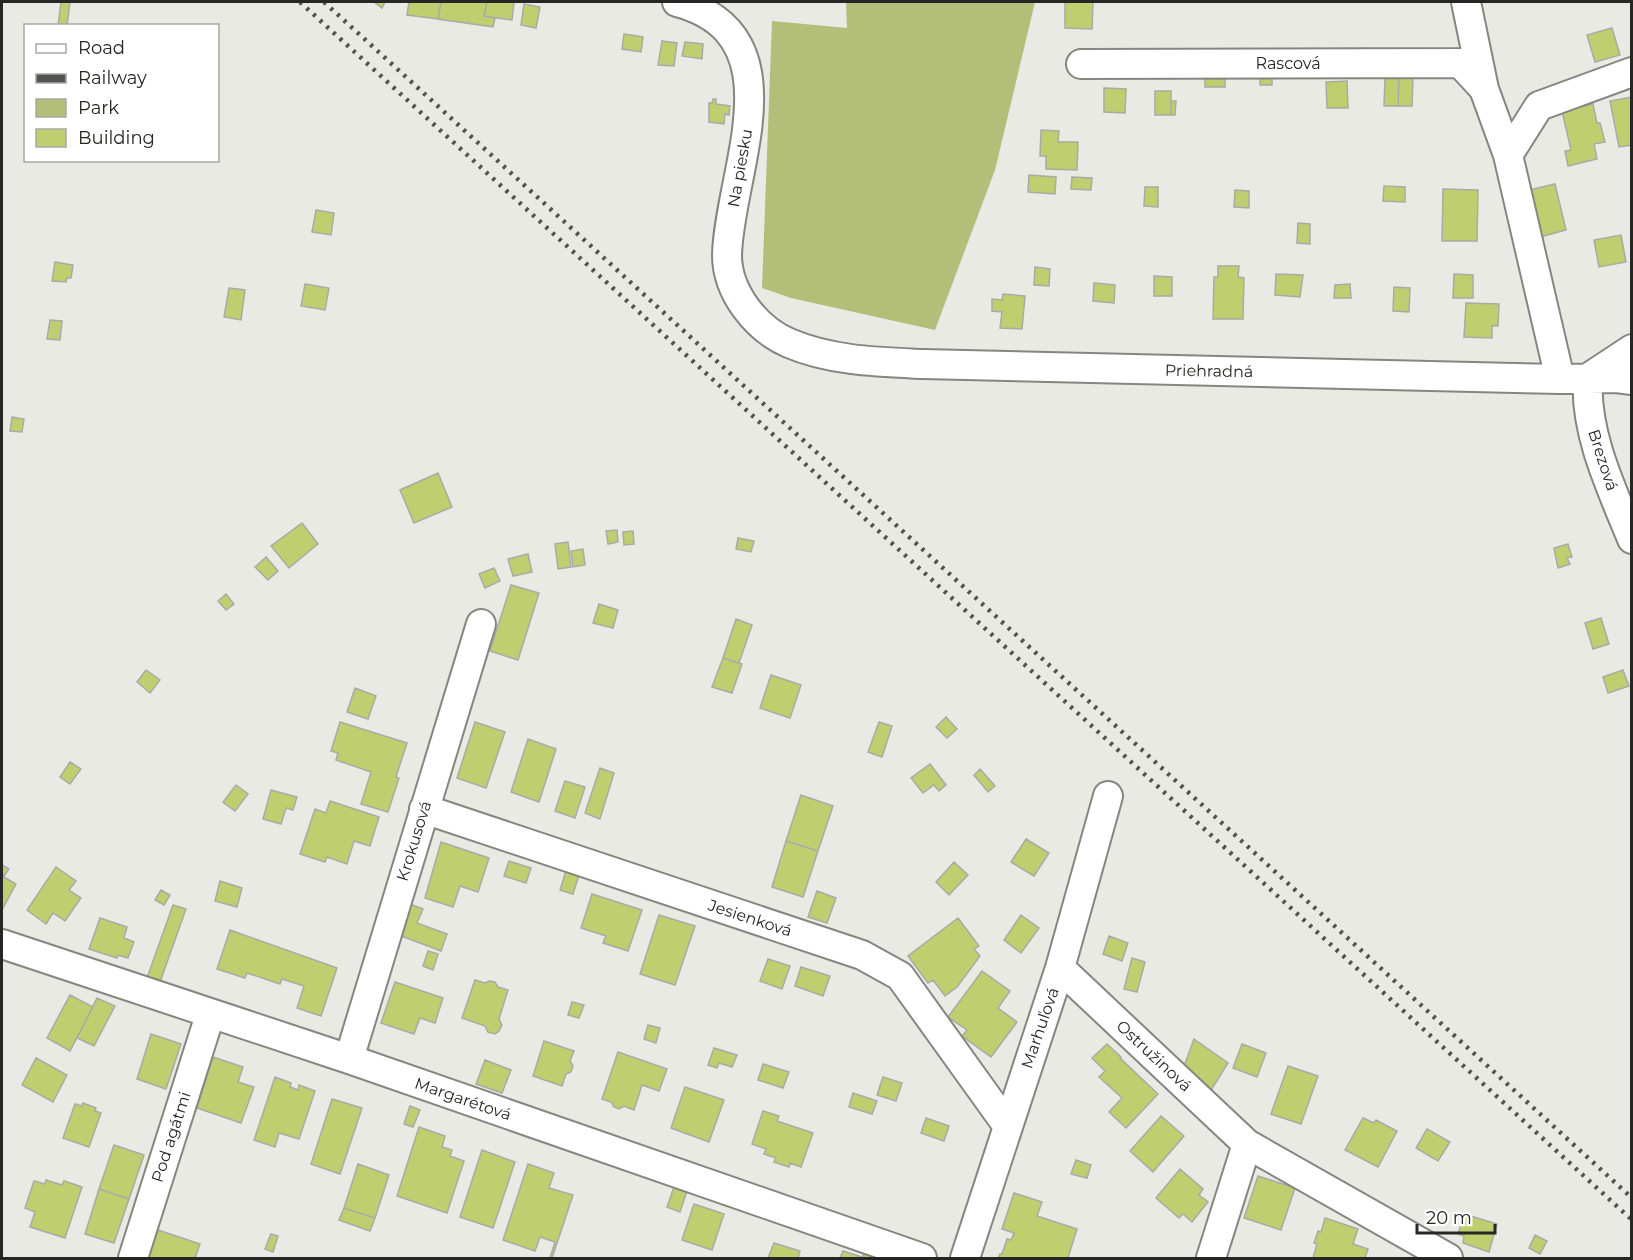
<svg xmlns="http://www.w3.org/2000/svg" width="1633" height="1260" font-family="Montserrat,sans-serif">
  <rect width="100%" height="100%" fill="#e8eae3"/>
  <path fill="#b3be79" d="M846,2H1035L995,170L935,330L791,298L762,288L772,21L847,28Z"/>
  <path fill="#bfce6e" stroke="#a9aba4" stroke-width="1.5" d="M61,2H70L67,26H58Z
    M374,2H385L382,8Z
    M409,2H441L438,19L407,15Z
    M441,2H487L484,16L495,18L493,27L438,19Z
    M487,2H514L512,20L484,16Z
    M1065,2H1093L1092,29L1065,28Z
    M524,4L540,7L536,28L521,25Z
    M1612,28L1620,55L1595,62L1587,35Z
    M624,34L643,37L641,52L622,49Z
    M662,41L677,43L674,66L658,65Z
    M685,42L703,44L702,59L682,56Z
    M1205,73H1225V87H1205Z
    M1260,73L1272,74V85H1260Z
    M1385,77H1399L1398,106H1384Z
    M1399,77H1413L1412,106H1398Z
    M1347,81L1348,108H1327L1326,82Z
    M1104,88L1126,89L1125,113L1104,112Z
    M1155,91H1171V115H1155Z
    M1632,97V145L1619,147L1610,101Z
    M713,99H716V104L730,106L729,115L725,114L724,124L709,122V103H712Z
    M1171,101H1176L1175,115H1171Z
    M1593,104L1597,123H1600L1605,142L1594,144L1597,159L1568,166L1565,151L1571,150L1562,111Z
    M1041,130L1059,131L1058,142H1078L1077,170L1046,169V156H1040Z
    M1029,175L1056,177L1055,194L1028,192Z
    M1072,177L1092,178L1091,190L1071,189Z
    M1555,184L1566,230L1540,237L1529,190Z
    M1384,186L1405,187V202L1383,201Z
    M1145,187H1158V207L1144,206Z
    M1443,189L1478,190L1477,241H1442Z
    M1235,190L1249,191V208L1234,207Z
    M316,210L334,213L331,235L312,232Z
    M1298,223L1310,224V244L1297,243Z
    M1621,235L1626,262L1599,267L1594,240Z
    M55,262L73,265L71,278H67L66,282L52,281Z
    M1218,266H1239L1238,277L1244,278L1243,319H1213L1214,277H1218Z
    M1035,267L1050,269L1049,286L1034,285Z
    M1276,274L1303,275L1300,297L1275,295Z
    M1454,274L1473,275V298H1453Z
    M1154,276L1172,277V296H1154Z
    M1094,283L1115,285L1114,303L1093,301Z
    M305,284L329,288L325,310L301,306Z
    M1350,284L1351,298H1334L1335,285Z
    M1394,287L1410,288L1409,312L1393,311Z
    M229,288L245,290L241,320L224,317Z
    M1003,294L1025,296L1022,329L1000,328L1002,312L992,311V299L1002,300Z
    M1466,303L1499,304L1498,326H1492V338L1464,337Z
    M50,320L62,321L60,340L47,339Z
    M12,417L24,419L22,432L10,431Z
    M438,473L452,507L414,523L400,490Z
    M302,523L318,544L289,568L271,546Z
    M617,530L618,542L608,544L606,531Z
    M633,531L634,544L624,545L623,532Z
    M738,538L754,541L751,552L736,549Z
    M568,542L571,567L558,569L555,544Z
    M1568,544L1572,557L1567,558L1570,564L1558,568L1554,548Z
    M583,549L585,565L573,567L571,551Z
    M528,554L532,572L513,576L508,559Z
    M266,557L278,571L268,580L255,567Z
    M494,568L500,581L485,588L479,574Z
    M511,585L539,593L518,660L490,651Z
    M226,594L234,604L226,610L218,601Z
    M599,604L618,610L613,628L593,623Z
    M1601,618L1609,644L1593,649L1585,623Z
    M736,619L752,625L739,663L723,658Z
    M723,658L742,664L732,693L712,687Z
    M146,670L160,680L150,693L137,682Z
    M1623,670L1629,686L1608,693L1603,677Z
    M771,675L801,685L790,718L760,708Z
    M355,688L376,696L368,719L347,712Z
    M946,717L957,729L947,738L936,727Z
    M340,722L407,743L396,777L399,778L388,812L361,804L371,772L336,760L338,753L331,751Z
    M475,722L505,732L486,788L457,778Z
    M879,722L892,726L882,757L868,752Z
    M528,739L556,749L539,802L511,792Z
    M70,762L81,769L70,784L60,777Z
    M930,764L946,785L939,791L934,785L923,793L911,778Z
    M600,768L614,773L600,819L585,813Z
    M980,769L995,786L988,792L974,775Z
    M565,781L585,787L575,818L555,811Z
    M236,785L248,794L235,811L223,802Z
    M271,790L297,797L293,810L286,808L281,824L263,819Z
    M801,795L833,806L818,851L786,841Z
    M330,801L379,817L370,846L354,841L347,864L327,857L325,862L300,854L315,809L326,813Z
    M1026,839L1049,853L1034,876L1011,862Z
    M786,841L818,851L803,897L772,887Z
    M441,842L489,858L478,892L460,886L453,907L425,898Z
    M509,861L531,868L526,883L504,876Z
    M954,862L968,875L949,895L936,882Z
    M2,865L9,869L4,876L2,875Z
    M56,867L76,881L69,890L81,898L65,921L53,913L46,924L27,910Z
    M566,871L579,875L573,894L560,890Z
    M2,876L16,884L2,910Z
    M220,881L242,888L237,907L215,901Z
    M161,890L170,895L164,905L155,900Z
    M817,891L836,898L827,923L808,917Z
    M592,894L642,910L628,951L603,943L606,936L581,928Z
    M407,903L423,909L417,923L447,934L441,951L396,934Z
    M173,905L186,909L160,982L147,978Z
    M659,915L695,926L675,985L640,974Z
    M1021,915L1039,928L1021,953L1004,940Z
    M100,918L127,927L124,938L134,942L128,958L118,955L117,958L89,949Z
    M958,918L979,946L974,949L980,956L957,987L945,996L933,980L928,983L908,956Z
    M230,930L337,968L321,1016L297,1008L304,986L282,979L280,984L247,973L245,978L217,969Z
    M1109,936L1128,943L1122,961L1103,954Z
    M428,951L438,954L433,970L423,966Z
    M1132,958L1145,962L1137,992L1124,989Z
    M768,959L790,966L782,989L760,981Z
    M801,967L830,976L823,996L795,986Z
    M982,971L1010,991L998,1008L1017,1022L991,1057L962,1036L967,1030L948,1017Z
    M475,980L485,983L489,981L495,982L498,987L508,990L499,1019L502,1025L499,1031L495,1034L488,1032L485,1026L462,1018Z
    M395,982L443,998L435,1023L420,1018L414,1034L381,1023Z
    M70,995L93,1007L70,1051L47,1038Z
    M97,998L115,1006L94,1046L77,1038Z
    M572,1002L584,1005L579,1018L568,1015Z
    M648,1025L660,1028L656,1043L644,1039Z
    M151,1034L181,1044L166,1089L137,1079Z
    M1194,1039L1228,1063L1208,1095L1183,1069Z
    M544,1041L574,1051L570,1061L573,1066L571,1072L566,1074L562,1086L533,1076Z
    M1107,1044L1121,1057L1120,1058L1158,1094L1126,1128L1109,1112L1122,1098L1099,1077L1105,1071L1092,1058Z
    M1242,1044L1266,1053L1257,1077L1233,1068Z
    M714,1048L737,1055L732,1067L719,1063L717,1068L708,1065Z
    M618,1052L667,1069L659,1091L642,1085L634,1110L624,1106L619,1109L614,1107L611,1102L602,1099Z
    M213,1057L243,1067L238,1082L254,1087L241,1123L197,1108Z
    M36,1058L67,1075L53,1102L22,1085Z
    M485,1060L511,1070L502,1093L476,1084Z
    M763,1064L789,1072L783,1088L758,1080Z
    M1288,1066L1318,1076L1301,1124L1271,1114Z
    M275,1077L291,1083L290,1087L298,1090L299,1085L315,1091L299,1139L279,1133L275,1147L254,1140Z
    M883,1077L902,1083L896,1101L877,1095Z
    M685,1087L724,1100L709,1142L671,1128Z
    M853,1093L877,1101L872,1114L849,1107Z
    M332,1099L362,1108L340,1174L311,1164Z
    M83,1103L96,1108L95,1111L101,1113L89,1147L63,1138L75,1104L82,1106Z
    M410,1106L420,1110L413,1127L404,1124Z
    M763,1111L779,1116L777,1121L813,1133L801,1167L790,1163L789,1167L774,1162L776,1158L764,1154L766,1149L752,1144Z
    M1161,1116L1184,1136L1153,1172L1130,1151Z
    M926,1118L949,1126L944,1141L921,1133Z
    M1363,1118L1374,1123L1376,1120L1397,1131L1378,1167L1345,1150Z
    M419,1127L445,1136L442,1147L452,1150L450,1156L464,1161L447,1213L397,1196Z
    M1427,1129L1450,1142L1438,1161L1416,1148Z
    M114,1145L144,1155L129,1199L99,1189Z
    M482,1150L515,1162L493,1228L460,1217Z
    M1076,1160L1091,1165L1087,1178L1071,1174Z
    M358,1164L389,1175L375,1218L344,1208Z
    M528,1164L554,1173L549,1188L573,1195L552,1258H550L555,1242L540,1237L535,1251L503,1240Z
    M1180,1169L1203,1189L1199,1195L1208,1202L1192,1222L1183,1214L1179,1218L1156,1198Z
    M1258,1176L1295,1188L1281,1230L1244,1218Z
    M46,1180L62,1185L64,1181L82,1187L65,1238L30,1227L35,1212L25,1208L34,1181L45,1184Z
    M674,1187L687,1191L680,1212L667,1207Z
    M99,1189L129,1199L114,1243L85,1234Z
    M1014,1193L1042,1202L1037,1216L1077,1229L1068,1258H998L1000,1254H1002L1007,1239L1011,1240L1014,1233L1002,1229Z
    M694,1204L724,1214L712,1250L682,1240Z
    M344,1208L375,1218L370,1231L339,1220Z
    M1464,1214L1497,1224L1489,1252L1463,1243L1464,1236L1458,1234Z
    M1325,1218L1358,1229L1353,1244L1368,1249L1365,1258H1313L1317,1244L1314,1243L1318,1231L1321,1232Z
    M155,1229L200,1244L195,1258H145Z
    M271,1234L278,1236L273,1252L265,1249Z
    M1535,1235L1547,1241L1540,1254L1529,1248Z
    M774,1243L800,1251L798,1258H768Z
    M865,1249L893,1258H868L863,1257Z
    M843,1251L865,1258H840Z"/>
  <g fill="none" stroke-linecap="round" stroke-linejoin="round">
    <g stroke="#858680" stroke-width="32">
      <path id="minor" d="M677,2C800,35 729,171 727,255C727,292 756,329 789,343C831,361 878,362 923,364L1560,379L1616,378L1632,380
        M1466,2L1484,89L1508,155L1560,379
        M1081,64L1460,63L1484,89
        M1508,155L1539,106L1632,72
        M1588,378C1584,432 1612,490 1632,539
        M1588,378L1632,349
        M424,809L862,955L900,976L1007,1125
        M2,944L349,1059L922,1258
        M1060,968L1247,1144L1448,1258
        M349,1059L481,624
        M133,1258L210,1015
        M965,1258L1060,968L1108,796
        M1211,1258L1247,1144"/>
    </g>
    <use href="#minor" stroke="#fff" stroke-width="28"/>
    <path stroke="#535450" stroke-width="4.5" stroke-dasharray="3 6" stroke-linecap="butt" d="M300,2L1632,1220
      M324,2L1632,1198"/>
  </g>
  <g text-anchor="middle" dominant-baseline="central" stroke-width="6" stroke-linejoin="round" paint-order="stroke">
    <g font-size="16" fill="#262724" stroke="#fff">
      <text x="1288" y="63">Rascová</text>
      <text transform="translate(740 168) rotate(-80)">Na piesku</text>
      <text transform="translate(1209 371) rotate(1)">Priehradná</text>
      <text transform="translate(1603 460) rotate(72)">Brezová</text>
      <text transform="translate(414 841) rotate(-73)">Krokusová</text>
      <text transform="translate(750 918) rotate(18)">Jesienková</text>
      <text transform="translate(1040 1028) rotate(-71)">Marhuľová</text>
      <text transform="translate(1154 1056) rotate(43)">Ostružinová</text>
      <text transform="translate(463 1099) rotate(19)">Margarétová</text>
      <text transform="translate(171 1137) rotate(-72)">Pod agátmi</text>
    </g>
  </g>
  <rect width="1633" height="1260" fill="none" stroke="#262724" stroke-width="6"/>
  <rect x="24" y="24" width="195" height="138" fill="#ffffff" stroke="#a8a9a7" stroke-width="1.5"/>
  <rect x="36" y="44" width="30" height="9" fill="#ffffff" stroke="#a8a9a7" stroke-width="1.5"/>
  <text x="78" y="54" font-size="18" fill="#262724">Road</text>
  <rect x="36" y="74" width="30" height="9" fill="#535450" stroke="#a8a9a7" stroke-width="1.5"/>
  <text x="78" y="84" font-size="18" fill="#262724">Railway</text>
  <rect x="36" y="99" width="30" height="18" fill="#b3be79" stroke="#a8a9a7" stroke-width="1.5"/>
  <text x="78" y="114" font-size="18" fill="#262724">Park</text>
  <rect x="36" y="129" width="30" height="18" fill="#bfce6e" stroke="#a8a9a7" stroke-width="1.5"/>
  <text x="78" y="144" font-size="18" fill="#262724">Building</text>
  <path d="M1417 1224v9h78v-9" fill="none" stroke="#262724" stroke-width="3"/>
  <text x="1426" y="1224" font-size="18" fill="#262724" stroke="#ffffff" stroke-width="4.5" paint-order="stroke">20 m</text>
</svg>
